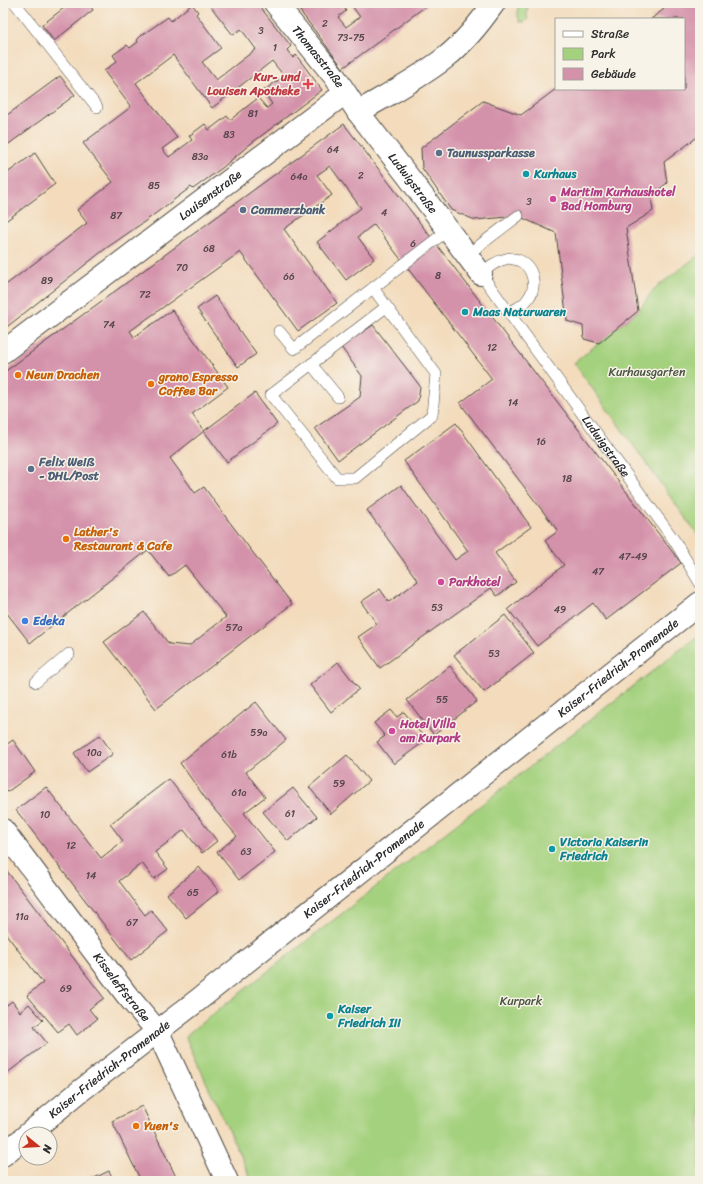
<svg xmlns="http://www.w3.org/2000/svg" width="703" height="1184" font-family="Sriracha,sans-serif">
  <rect width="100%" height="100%" fill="#f7f3e8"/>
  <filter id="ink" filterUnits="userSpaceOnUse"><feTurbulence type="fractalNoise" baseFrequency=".025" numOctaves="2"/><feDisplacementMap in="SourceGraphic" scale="8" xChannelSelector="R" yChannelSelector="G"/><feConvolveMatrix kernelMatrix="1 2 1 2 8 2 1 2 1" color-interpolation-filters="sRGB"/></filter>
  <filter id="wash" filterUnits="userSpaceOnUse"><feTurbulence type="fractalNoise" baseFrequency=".012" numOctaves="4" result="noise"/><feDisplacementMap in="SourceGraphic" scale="16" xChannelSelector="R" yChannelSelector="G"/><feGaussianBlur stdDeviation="0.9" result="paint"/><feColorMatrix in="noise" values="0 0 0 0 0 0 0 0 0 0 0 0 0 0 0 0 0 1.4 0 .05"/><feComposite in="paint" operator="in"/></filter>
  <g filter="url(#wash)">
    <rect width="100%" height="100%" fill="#f3dbbc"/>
    <path fill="#a4d17e" stroke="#687e54" d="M519,3H530C527,8 526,13 528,19L524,22H520C517,15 517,10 519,3Z
      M700,254V538L574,363L638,311L654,289Z
      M700,634V1181H252L185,1036Z"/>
    <g id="blocks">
      <path fill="#d492aa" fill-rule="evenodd" d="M69,3H88L93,10L54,41L42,25L69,4Z
        M208,3H257L291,46L287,50L293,58L296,55L322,90L249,145L222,168L193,189L191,187L144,222L105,249L3,330V287L87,223L77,210L113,182L83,143L131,107L104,71L117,61L113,55L127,45L130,48L138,42L137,40L142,35L168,17L171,21L192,4L198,12L196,14L221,48L202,62L216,80L256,49L241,29L233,35ZM173,55L212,108L272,61L284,76L263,91L272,104L267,108L258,98L230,120L227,116L209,130L205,124L189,136L192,140L169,157L162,149L177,138L136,83Z
        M294,3H341L346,11L338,17L346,27L360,17L352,6L356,3H430L343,68Z
        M664,3H700V135L664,162L667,183L651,196L653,211L626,228L638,311L599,343L584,339L583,326L567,321L556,233L518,216L475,220L451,210L422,168L421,148L483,101L521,115L556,89H684V19H651L664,9Z
        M60,76L75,95L6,146L3,142V118Z
        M344,124L681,563L606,620L593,603L537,646L508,609L564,565L545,541L558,531L460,403L492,379L374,224L358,237L374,259L346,280L317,242L361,208L330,166L317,175L332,195L284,229L337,303L298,331L240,252L130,331L134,337L172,310L228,387L192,414L204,431L170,458L195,493L204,487L228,520L292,604L156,709L104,642L144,612L169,644L189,646L226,617L185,565L169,577L148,550L30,643L3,608V373Z
        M35,153L55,184L3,223V176Z
        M215,296L256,354L238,367L197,309Z
        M373,325L420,386L418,401L338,460L315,428L360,397L362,376L341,347Z
        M255,393L277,424L227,462L204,431Z
        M456,423L531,527L495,553L516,582L497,596L491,588L380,668L358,637L377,624L361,602L380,589L389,602L418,581L367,510L401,485L455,560L468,551L404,461Z
        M505,615L534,653L484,692L454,655Z
        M338,662L359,689L331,712L310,685Z
        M450,666L477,701L434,735L407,700Z
        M256,702L286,740L246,772L265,797L244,813L275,852L239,880L217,852L237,836L208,802L180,763Z
        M391,710L397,717L404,712L426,740L394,764L377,742L385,736L374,723Z
        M100,735L113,754L87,772L74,753Z
        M13,740L35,772L7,792L3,787V747Z
        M347,755L369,781L331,814L309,787Z
        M169,779L217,841L202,853L184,830L155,852L168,869L154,879L142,863L119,881L145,915L151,910L168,931L131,960L16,810L46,787L101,858L123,841L110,824Z
        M293,788L317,817L288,841L263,812Z
        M3,866L104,998L89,1009L97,1019L77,1035L69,1024L58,1032L27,995L43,983L3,930Z
        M199,867L219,891L186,918L167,894Z
        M12,1001L20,1012L29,1004L43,1020L34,1027L47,1043L3,1076V1008Z
        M3,1081L8,1087L3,1091Z
        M142,1106L163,1150L178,1181H141L112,1121Z
        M109,1171L114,1181H88Z"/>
    </g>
  </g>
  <g filter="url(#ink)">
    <use href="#blocks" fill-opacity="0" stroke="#494541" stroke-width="1"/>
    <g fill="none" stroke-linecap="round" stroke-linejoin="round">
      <g stroke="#494541" stroke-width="12">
        <g id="lane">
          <path d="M15,3L97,107"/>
          <path d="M467,255L518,216"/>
          <path d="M509,258C511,259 515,259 518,260C534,266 538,288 527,300C523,306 515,309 509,313L481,274C490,266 496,261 509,258Z"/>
          <path d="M373,288L436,374L432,415L355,478H337L271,395L386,307"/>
          <path id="s1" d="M509,313L674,540L700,583"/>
          <path d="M279,331L294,349L448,230"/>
          <path d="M311,364L338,397"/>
          <path d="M36,682L69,654"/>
        </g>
      </g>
      <g stroke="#494541" stroke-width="24">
        <g id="street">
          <path id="s2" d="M275,3L335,77L358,112L407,175L481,274"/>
          <path d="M358,112C387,95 418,79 445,58C464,43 480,23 494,3"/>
          <path id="s3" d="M3,352L345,93"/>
          <path id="s4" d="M3,830L126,994L158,1032L227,1181"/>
          <path id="s5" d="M28,1134L79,1092L198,1000L700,603"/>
          <path d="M3,1155L26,1136"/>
        </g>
      </g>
      <use href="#lane" stroke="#fff" stroke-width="11"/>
      <use href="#street" stroke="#fff" stroke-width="22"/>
    </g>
  </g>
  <path fill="#e0444e" stroke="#f7f3e8" stroke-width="1.5" d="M306 78h4v4h4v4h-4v4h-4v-4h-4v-4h4z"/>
  <g fill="#5c6f8a" stroke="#f7f3e8" stroke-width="1.5">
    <circle cx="439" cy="153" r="4"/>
    <circle cx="243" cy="210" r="4"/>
    <circle cx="31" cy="469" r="4"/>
  </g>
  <g fill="#0f9aa8" stroke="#f7f3e8" stroke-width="1.5">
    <circle cx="526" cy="174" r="4"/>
    <circle cx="465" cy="312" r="4"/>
    <circle cx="552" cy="849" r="4"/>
    <circle cx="330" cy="1016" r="4"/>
  </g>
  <g fill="#d1479c" stroke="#f7f3e8" stroke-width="1.5">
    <circle cx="553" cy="199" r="4"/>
    <circle cx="441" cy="582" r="4"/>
    <circle cx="392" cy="731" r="4"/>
  </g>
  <g fill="#e8710a" stroke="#f7f3e8" stroke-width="1.5">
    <circle cx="18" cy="375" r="4"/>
    <circle cx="151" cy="384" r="4"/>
    <circle cx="66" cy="539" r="4"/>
    <circle cx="136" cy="1126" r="4"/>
  </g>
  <circle fill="#3f7fe0" stroke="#f7f3e8" stroke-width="1.5" cx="25" cy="621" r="4"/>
  <g text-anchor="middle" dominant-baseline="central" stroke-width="3" stroke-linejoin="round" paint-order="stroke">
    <g font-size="10" fill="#55454b">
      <text x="325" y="24">2</text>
      <text x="261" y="31">3</text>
      <text x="351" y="38">73-75</text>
      <text x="275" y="48">1</text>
      <text x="253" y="114">81</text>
      <text x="229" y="135">83</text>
      <text x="333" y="150">64</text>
      <text x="200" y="157">83a</text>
      <text x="361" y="176">2</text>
      <text x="299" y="177">64a</text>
      <text x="154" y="186">85</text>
      <text x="529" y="202">3</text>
      <text x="384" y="213">4</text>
      <text x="116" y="216">87</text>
      <text x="413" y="244">6</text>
      <text x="209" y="249">68</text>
      <text x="182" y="268">70</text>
      <text x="438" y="276">8</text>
      <text x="289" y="277">66</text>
      <text x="47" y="281">89</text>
      <text x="145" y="295">72</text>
      <text x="109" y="325">74</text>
      <text x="492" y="348">12</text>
      <text x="513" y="403">14</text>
      <text x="541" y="442">16</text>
      <text x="567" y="479">18</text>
      <text x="633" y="557">47-49</text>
      <text x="598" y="572">47</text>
      <text x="437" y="608">53</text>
      <text x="560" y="610">49</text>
      <text x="234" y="628">57a</text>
      <text x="494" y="654">53</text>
      <text x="442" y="700">55</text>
      <text x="259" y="733">59a</text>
      <text x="94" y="753">10a</text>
      <text x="229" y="755">61b</text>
      <text x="339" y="784">59</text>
      <text x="239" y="793">61a</text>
      <text x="290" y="814">61</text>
      <text x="45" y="815">10</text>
      <text x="71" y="846">12</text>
      <text x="246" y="852">63</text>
      <text x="91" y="876">14</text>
      <text x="193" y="893">65</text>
      <text x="22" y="917">11a</text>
      <text x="132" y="923">67</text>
      <text x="66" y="989">69</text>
    </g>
    <g font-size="12" fill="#2b2b2b" stroke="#f7f3e8">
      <text stroke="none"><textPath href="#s2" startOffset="69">Thomasstraße</textPath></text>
      <text stroke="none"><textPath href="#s2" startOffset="227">Ludwigstraße</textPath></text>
      <text stroke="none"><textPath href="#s3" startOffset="260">Louisenstraße</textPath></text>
      <text stroke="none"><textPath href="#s1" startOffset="165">Ludwigstraße</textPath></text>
      <text stroke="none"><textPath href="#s5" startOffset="752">Kaiser-Friedrich-Promenade</textPath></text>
      <text stroke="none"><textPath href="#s5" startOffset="428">Kaiser-Friedrich-Promenade</textPath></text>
      <text stroke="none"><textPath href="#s4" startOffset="197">Kisseleffstraße</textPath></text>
      <text stroke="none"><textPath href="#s5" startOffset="104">Kaiser-Friedrich-Promenade</textPath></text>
    </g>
    <g font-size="12" font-weight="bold" fill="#be3a42" stroke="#f7f3e8" text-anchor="end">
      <text x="300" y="77">Kur- und<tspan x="300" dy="14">Louisen Apotheke</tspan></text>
    </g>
    <g font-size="12" font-weight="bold" fill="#4e5e75" stroke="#f7f3e8" text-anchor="start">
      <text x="447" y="153">Taunussparkasse</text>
      <text x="251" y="210">Commerzbank</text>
      <text x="39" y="462">Felix Weiß<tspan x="39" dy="14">- DHL/Post</tspan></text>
    </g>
    <g font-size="12" font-weight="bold" fill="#0d838f" stroke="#f7f3e8" text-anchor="start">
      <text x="534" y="174">Kurhaus</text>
      <text x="473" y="312">Maas Naturwaren</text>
      <text x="560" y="842">Victoria Kaiserin<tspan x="560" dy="14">Friedrich</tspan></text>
      <text x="338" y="1009">Kaiser<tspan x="338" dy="14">Friedrich III</tspan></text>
    </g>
    <g font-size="12" font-weight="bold" fill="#b23c85" stroke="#f7f3e8" text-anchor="start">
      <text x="561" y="192">Maritim Kurhaushotel<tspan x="561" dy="14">Bad Homburg</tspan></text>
      <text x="449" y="582">Parkhotel</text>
      <text x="400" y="724">Hotel Villa<tspan x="400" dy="14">am Kurpark</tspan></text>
    </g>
    <g font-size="12" fill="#495440" stroke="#f7f3e8">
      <text x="647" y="372">Kurhausgarten</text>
      <text x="521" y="1001">Kurpark</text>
    </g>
    <g font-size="12" font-weight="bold" fill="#c56008" stroke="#f7f3e8" text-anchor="start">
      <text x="26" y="375">Neun Drachen</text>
      <text x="159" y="377">grano Espresso<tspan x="159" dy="14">Coffee Bar</tspan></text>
      <text x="74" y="532">Lather's<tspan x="74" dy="14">Restaurant &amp; Cafe</tspan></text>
      <text x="144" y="1126">Yuen's</text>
    </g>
    <g font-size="12" font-weight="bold" fill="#366cbe" stroke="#f7f3e8" text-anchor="start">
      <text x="33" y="621">Edeka</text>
    </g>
  </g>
  <rect width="703" height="1184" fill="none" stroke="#f7f3e8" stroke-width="16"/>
  <rect x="555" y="18" width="130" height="72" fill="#f7f3e8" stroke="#a5a39c"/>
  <rect x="563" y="31" width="20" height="6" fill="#ffffff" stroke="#a5a39c"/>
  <text x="591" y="38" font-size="12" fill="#2b2b2b">Straße</text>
  <rect x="563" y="48" width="20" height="12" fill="#a4d17e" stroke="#a5a39c"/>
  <text x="591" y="58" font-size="12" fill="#2b2b2b">Park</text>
  <rect x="563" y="68" width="20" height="12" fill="#d492aa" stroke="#a5a39c"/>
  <text x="591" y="78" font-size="12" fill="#2b2b2b">Gebäude</text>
  <g transform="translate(38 1146) rotate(108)"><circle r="19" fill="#f7f3e8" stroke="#a5a39c"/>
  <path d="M0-3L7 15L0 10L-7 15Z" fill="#c8321e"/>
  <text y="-6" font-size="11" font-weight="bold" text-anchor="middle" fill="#2b2b2b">N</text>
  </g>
</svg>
